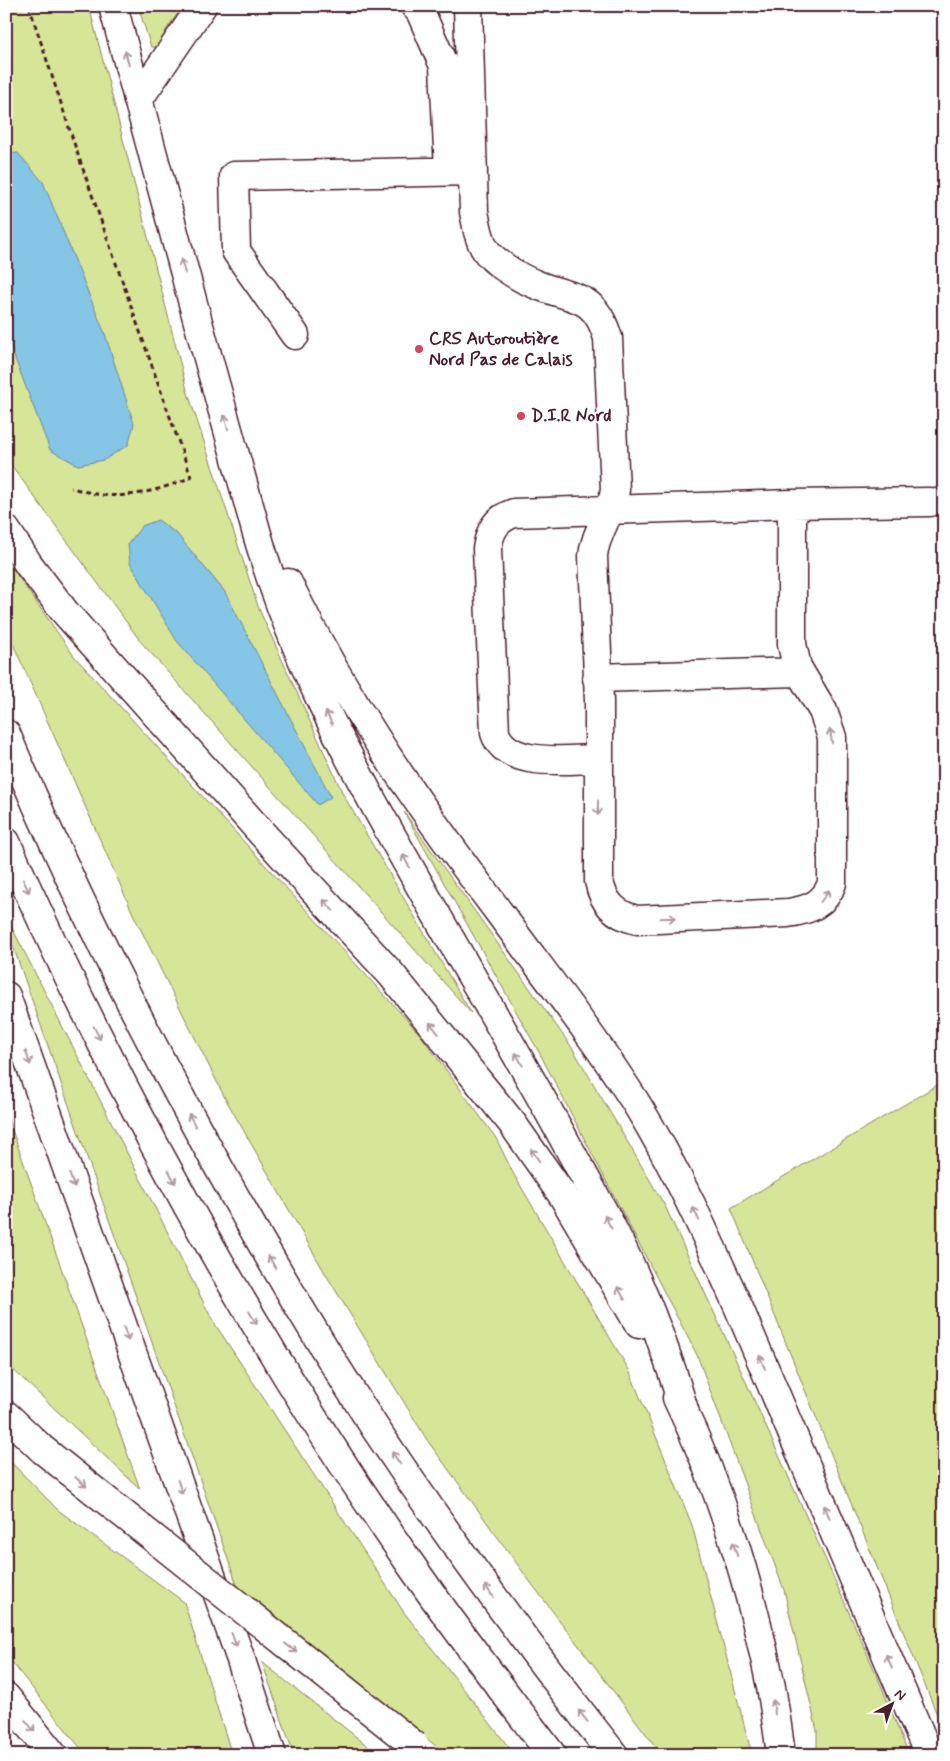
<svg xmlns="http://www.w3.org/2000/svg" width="950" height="1761" font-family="Mynerve,sans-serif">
  <rect width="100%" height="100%" fill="#fff"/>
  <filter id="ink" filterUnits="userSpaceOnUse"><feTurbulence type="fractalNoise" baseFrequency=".02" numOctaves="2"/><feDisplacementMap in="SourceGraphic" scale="10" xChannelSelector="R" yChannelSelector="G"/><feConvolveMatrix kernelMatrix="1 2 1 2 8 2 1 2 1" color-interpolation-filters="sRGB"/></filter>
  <g filter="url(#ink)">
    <path fill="#d7e598" stroke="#908262" d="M6,6H89L187,390L259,609L344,796L471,1013L141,642L6,458Z
      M138,6H183L166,30L160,47H151Z
      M6,559L74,656L419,1033L496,1138L513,1173L629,1370L692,1525L752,1755H662L531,1583L427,1440L325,1273L225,1098L134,916L6,628Z
      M404,812L573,1049L665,1206L746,1382L820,1547L878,1678L909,1755H817V1731L784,1590L697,1355L540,1054Z
      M6,916L213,1321L403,1611L515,1755H447L237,1585L6,926Z
      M944,1081V1732L731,1208Z
      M6,1113L140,1489L6,1363Z
      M6,1457L58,1510L184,1602L232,1755H86L6,1655Z
      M262,1662L379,1755H294Z"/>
    <path fill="#85c6e6" stroke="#6d839b" d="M18,153L43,182L105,334L134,424L128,445L104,460L78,465L50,450L6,335V154Z
      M158,520L177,534L225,592L331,797L318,805L177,641L130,563L128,544L142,526Z"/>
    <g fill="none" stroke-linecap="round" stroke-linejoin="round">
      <g stroke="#4a1f2b" stroke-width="31">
        <path id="minor" d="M415,6L420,11L444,66L449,171
          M468,6L474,212C477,225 478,238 485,249C490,257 497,262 504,267C514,274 524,280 535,284C571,300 594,291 608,338L615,490C612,514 595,532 593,556L599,701V881C603,902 615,915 637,920L788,913C809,910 825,904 832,883V737L823,711L797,667L792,644V504L514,513C496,519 490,530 487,549L495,733C507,769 568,759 598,759
          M138,100L202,6
          M295,335L236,251L234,176L473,171
          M792,504L930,502
          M597,678L799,672"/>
      </g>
      <g stroke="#4a1f2b" stroke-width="31">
        <path id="highway" d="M113,6L198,322L257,534C290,650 346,756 406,861C460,958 518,1054 571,1152C589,1185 608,1218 624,1252C649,1304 669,1358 685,1413
          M6,530L29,565L64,611L258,829L391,974L512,1123L563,1196L639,1324
          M288,583C317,642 350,699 386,754C421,808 460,860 498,911C545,975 594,1037 636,1103C676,1168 707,1237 738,1306L929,1755
          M6,734C61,865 123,992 191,1117C249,1224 310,1329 377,1431C451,1542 531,1650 614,1755
          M6,842C119,1094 253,1339 411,1565C456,1630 504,1692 552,1755
          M6,996L240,1657L272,1755
          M677,1398C721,1488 751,1588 771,1687C775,1709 778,1732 781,1755
          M6,1415L43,1450
          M6,1697L53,1755"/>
      </g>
      <path stroke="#4a1f2b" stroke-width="3" stroke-dasharray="5 4" stroke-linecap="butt" d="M29,6L78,155L191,477C164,489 132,498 102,495C92,494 81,490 71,488"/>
      <use href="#minor" stroke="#fff" stroke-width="28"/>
      <use href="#highway" stroke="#fff" stroke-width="28"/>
      <g stroke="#4a1f2b" stroke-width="31" stroke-linecap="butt">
        <path id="highway-bridge" d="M43,1450L415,1746"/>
      </g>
      <use href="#highway-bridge" stroke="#fff" stroke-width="28"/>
    </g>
    <defs><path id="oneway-shaft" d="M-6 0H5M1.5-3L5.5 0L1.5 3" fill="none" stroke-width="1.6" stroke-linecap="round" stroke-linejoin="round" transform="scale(1.25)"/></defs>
    <g stroke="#ae9aa0">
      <use href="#oneway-shaft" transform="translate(127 58) rotate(-105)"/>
      <use href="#oneway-shaft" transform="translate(183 266) rotate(-105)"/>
      <use href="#oneway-shaft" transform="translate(226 422) rotate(-106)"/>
      <use href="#oneway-shaft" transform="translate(329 718) rotate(-116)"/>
      <use href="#oneway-shaft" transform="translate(831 736) rotate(-98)"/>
      <use href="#oneway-shaft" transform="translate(598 808) rotate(90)"/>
      <use href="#oneway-shaft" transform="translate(406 861) rotate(-119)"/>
      <use href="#oneway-shaft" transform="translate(26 886) rotate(66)"/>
      <use href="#oneway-shaft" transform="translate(825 896) rotate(-53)"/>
      <use href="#oneway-shaft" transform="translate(328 905) rotate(-132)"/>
      <use href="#oneway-shaft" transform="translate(668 918) rotate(-2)"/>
      <use href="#oneway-shaft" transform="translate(434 1028) rotate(-129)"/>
      <use href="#oneway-shaft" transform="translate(97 1033) rotate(63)"/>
      <use href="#oneway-shaft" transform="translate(28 1058) rotate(71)"/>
      <use href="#oneway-shaft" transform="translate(519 1059) rotate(-120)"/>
      <use href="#oneway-shaft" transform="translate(192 1120) rotate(-118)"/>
      <use href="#oneway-shaft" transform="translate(535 1155) rotate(-125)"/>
      <use href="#oneway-shaft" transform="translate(172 1177) rotate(62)"/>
      <use href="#oneway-shaft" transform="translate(72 1181) rotate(71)"/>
      <use href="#oneway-shaft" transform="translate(696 1214) rotate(-117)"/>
      <use href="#oneway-shaft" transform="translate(608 1222) rotate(-118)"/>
      <use href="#oneway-shaft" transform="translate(272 1262) rotate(-120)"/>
      <use href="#oneway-shaft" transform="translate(621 1293) rotate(-120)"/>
      <use href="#oneway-shaft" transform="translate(253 1318) rotate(59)"/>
      <use href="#oneway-shaft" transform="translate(126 1334) rotate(71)"/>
      <use href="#oneway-shaft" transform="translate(762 1362) rotate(-113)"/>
      <use href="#oneway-shaft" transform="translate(396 1458) rotate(-124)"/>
      <use href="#oneway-shaft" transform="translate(81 1482) rotate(40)"/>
      <use href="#oneway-shaft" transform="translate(180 1487) rotate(71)"/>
      <use href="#oneway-shaft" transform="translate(827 1512) rotate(-113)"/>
      <use href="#oneway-shaft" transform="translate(735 1549) rotate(-108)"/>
      <use href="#oneway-shaft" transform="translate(489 1591) rotate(-125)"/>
      <use href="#oneway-shaft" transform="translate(234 1640) rotate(71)"/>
      <use href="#oneway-shaft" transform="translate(291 1648) rotate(38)"/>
      <use href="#oneway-shaft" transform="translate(889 1661) rotate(-113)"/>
      <use href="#oneway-shaft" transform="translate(774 1707) rotate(-98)"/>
      <use href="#oneway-shaft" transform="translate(583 1716) rotate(-128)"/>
      <use href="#oneway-shaft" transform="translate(30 1726) rotate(51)"/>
    </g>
  </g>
  <g fill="#d1495b" stroke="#fff" stroke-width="2">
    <circle cx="419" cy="349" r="5"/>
    <circle cx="521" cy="416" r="5"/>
  </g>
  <g text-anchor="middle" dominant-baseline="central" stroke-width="4" stroke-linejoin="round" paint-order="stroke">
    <g font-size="18" font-weight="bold" fill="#4a1f2b" stroke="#fff" text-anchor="start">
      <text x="429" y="339">CRS Autoroutière<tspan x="429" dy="21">Nord Pas de Calais</tspan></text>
      <text x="531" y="416">D.I.R Nord</text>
    </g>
  </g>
  <rect width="950" height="1761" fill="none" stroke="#fff" stroke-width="25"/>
  <rect x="12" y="12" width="925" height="1736" fill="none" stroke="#4a1f2b" stroke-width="2" filter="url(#ink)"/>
  <g transform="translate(892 1704) rotate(41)" stroke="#ffffff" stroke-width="4" paint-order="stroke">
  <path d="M0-4L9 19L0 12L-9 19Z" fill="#4a1f2b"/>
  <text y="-8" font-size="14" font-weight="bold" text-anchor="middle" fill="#4a1f2b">N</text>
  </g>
</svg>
